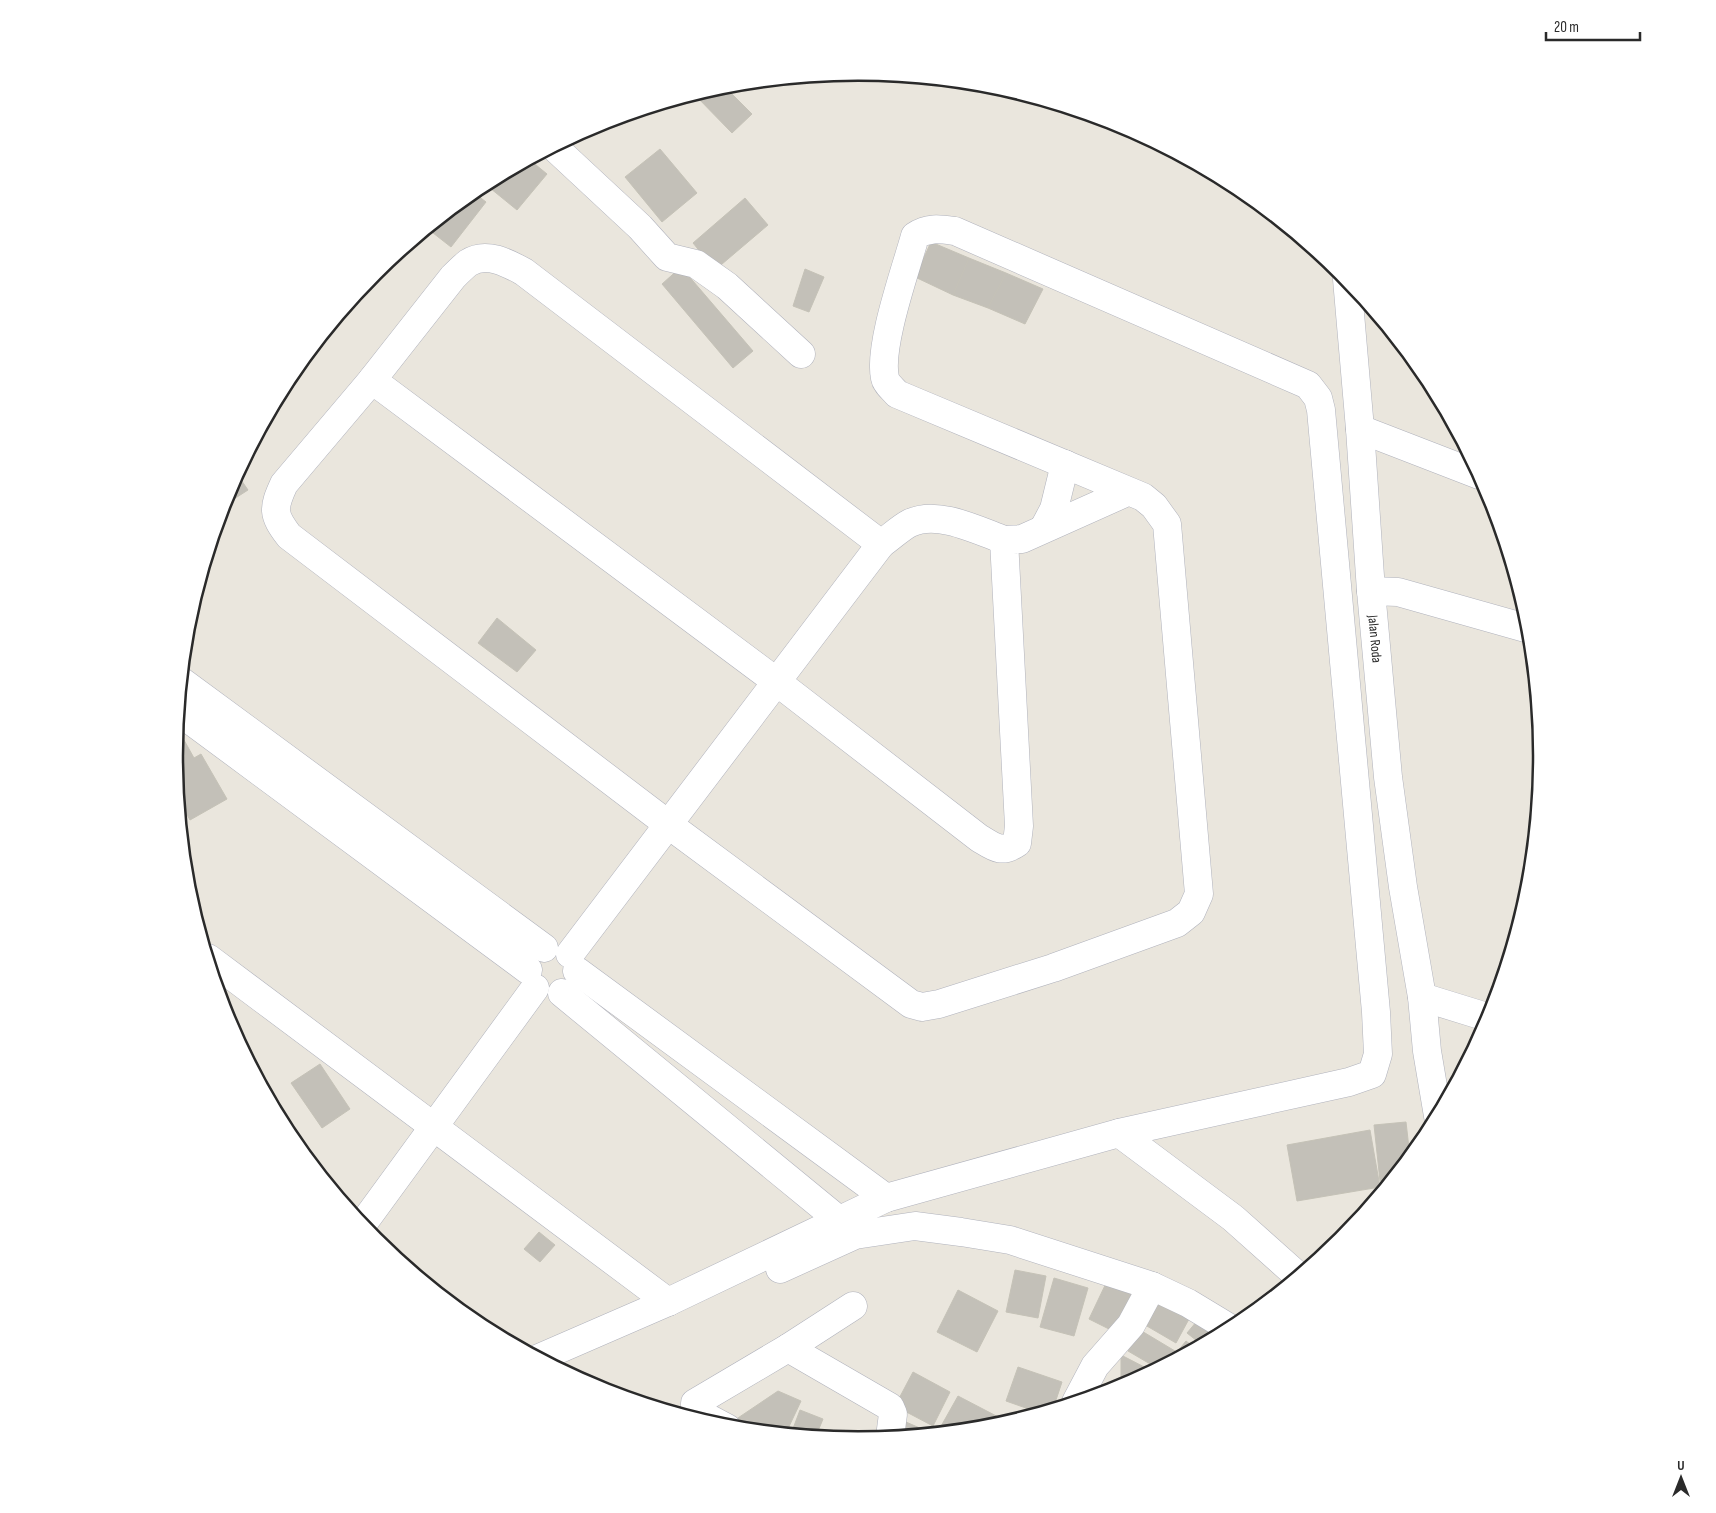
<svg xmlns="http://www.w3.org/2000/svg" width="1716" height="1513" font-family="'Sofia Sans Condensed',sans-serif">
  <rect width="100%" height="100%" fill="#eae6dd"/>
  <path fill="#c3c0b8" stroke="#c5c2b7" d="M724,86L752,114L732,133L695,95Z
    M660,149L697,193L662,222L625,177Z
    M530,160L547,174L517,210L485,184Z
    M473,192L486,202L451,247L428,229Z
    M745,198L768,225L715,270L693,243Z
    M931,242L969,258L953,295L915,277Z
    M969,258L1006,273L988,308L953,295Z
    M681,267L753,351L733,368L662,284Z
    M805,269L824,277L809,312L793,306Z
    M1006,273L1043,289L1025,324L988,308Z
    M237,474L248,490L223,506L226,494Z
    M497,618L536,650L517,672L478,643Z
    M184,740L194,758L201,754L227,799L190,820L178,799V793L183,790L176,779L174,756L175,745Z
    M320,1064L350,1109L322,1128L291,1083Z
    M1406,1122L1410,1157L1391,1180L1380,1181L1374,1125Z
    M1370,1130L1380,1187L1297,1201L1287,1145Z
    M539,1232L555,1245L540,1262L524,1249Z
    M1015,1270L1046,1276L1038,1318L1006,1312Z
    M1109,1277L1135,1290L1115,1332L1089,1319Z
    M1054,1278L1088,1288L1074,1336L1040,1327Z
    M958,1290L998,1311L977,1352L937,1332Z
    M1154,1299L1189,1319L1176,1343L1140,1322Z
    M1202,1315L1224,1333L1202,1345L1187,1333Z
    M1140,1330L1175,1351L1167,1363L1157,1368L1128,1351Z
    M1186,1341L1195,1348L1169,1362Z
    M1121,1355L1152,1371L1121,1388Z
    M1018,1367L1062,1382L1053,1409L1040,1413L1006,1401Z
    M913,1372L950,1392L933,1426L895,1406Z
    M778,1391L801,1401L786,1433L741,1429L729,1424Z
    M958,1396L1004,1420L1002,1424L991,1427L947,1432L940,1428Z
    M800,1410L823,1419L816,1436L791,1434Z
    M906,1422L931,1433L899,1436Z"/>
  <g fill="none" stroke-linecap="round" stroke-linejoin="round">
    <g stroke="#b0b2bc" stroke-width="29">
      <g id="street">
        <path d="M554,147L640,227L667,257L696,264L727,286L801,354"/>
        <path id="s1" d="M1347,279L1360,429L1371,591L1388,777L1403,887L1422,997L1427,1051L1438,1116"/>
        <path d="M372,380L453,277C458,272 463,267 468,263C486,251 508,263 524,272L881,544C890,538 900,528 910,523C938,510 977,530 1004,540"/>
        <path d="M1360,429L1479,475"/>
        <path d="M1044,528L1054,509L1065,464"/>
        <path d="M1371,591L1398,592L1529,629"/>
        <path d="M181,681L544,948"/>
        <path d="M178,711L528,970"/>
        <path d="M570,954L881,544"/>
        <path d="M208,958L668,1302"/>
        <path d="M577,971L886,1198"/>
        <path d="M562,993L840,1221"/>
        <path d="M1422,997L1490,1018"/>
        <path d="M1119,1133L1233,1218L1298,1276"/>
        <path d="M362,1225L535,988"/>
        <path d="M780,1269L855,1235L915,1226L961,1232L1010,1240L1152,1286L1188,1303L1231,1329"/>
        <path d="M788,1348L890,1407L893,1414L890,1437"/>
        <path d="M539,1358L668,1302L886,1198L1119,1133L1349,1082L1372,1074L1378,1054L1376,1012L1321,410L1318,398L1308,385L955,231C940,229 928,227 915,236C906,269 878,346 885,378C886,384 893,389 897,394L1143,497L1154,506L1167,524L1199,894L1191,912L1177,923L1053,968L939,1004L922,1007L911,1004L669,825L289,536C272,514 273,508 284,484L372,380L777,682L979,838C994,847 1001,854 1017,843L1019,826L1004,540L1022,539L1127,492"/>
        <path d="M1076,1402L1095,1366L1131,1325L1152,1286"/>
        <path d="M727,1428L697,1412L695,1410V1403L788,1348L853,1306"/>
      </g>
    </g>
    <use href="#street" stroke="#fff" stroke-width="28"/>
  </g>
  <g text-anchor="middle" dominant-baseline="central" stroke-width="4.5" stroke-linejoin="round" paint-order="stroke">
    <g font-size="14" fill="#2a2a2a" stroke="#fff">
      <text stroke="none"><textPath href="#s1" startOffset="361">Jalan Roda</textPath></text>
    </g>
  </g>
  <path d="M0 0H1716V1513H0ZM183 756a675 675 0 1 1 1350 0a675 675 0 1 1-1350 0Z" fill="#fff" fill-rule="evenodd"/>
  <path fill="none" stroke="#2a2a2a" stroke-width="2.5" d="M183 756a675 675 0 1 1 1350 0a675 675 0 1 1-1350 0Z"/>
  <g transform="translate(1681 1478)" stroke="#ffffff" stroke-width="4" paint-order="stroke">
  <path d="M0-4L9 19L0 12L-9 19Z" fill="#2a2a2a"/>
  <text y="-8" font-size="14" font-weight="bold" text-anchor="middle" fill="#2a2a2a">U</text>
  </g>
  <path d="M1546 32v8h94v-8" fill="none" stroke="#2a2a2a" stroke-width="2.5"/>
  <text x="1554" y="32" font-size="15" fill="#2a2a2a" stroke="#ffffff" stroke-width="4" paint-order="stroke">20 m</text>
</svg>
